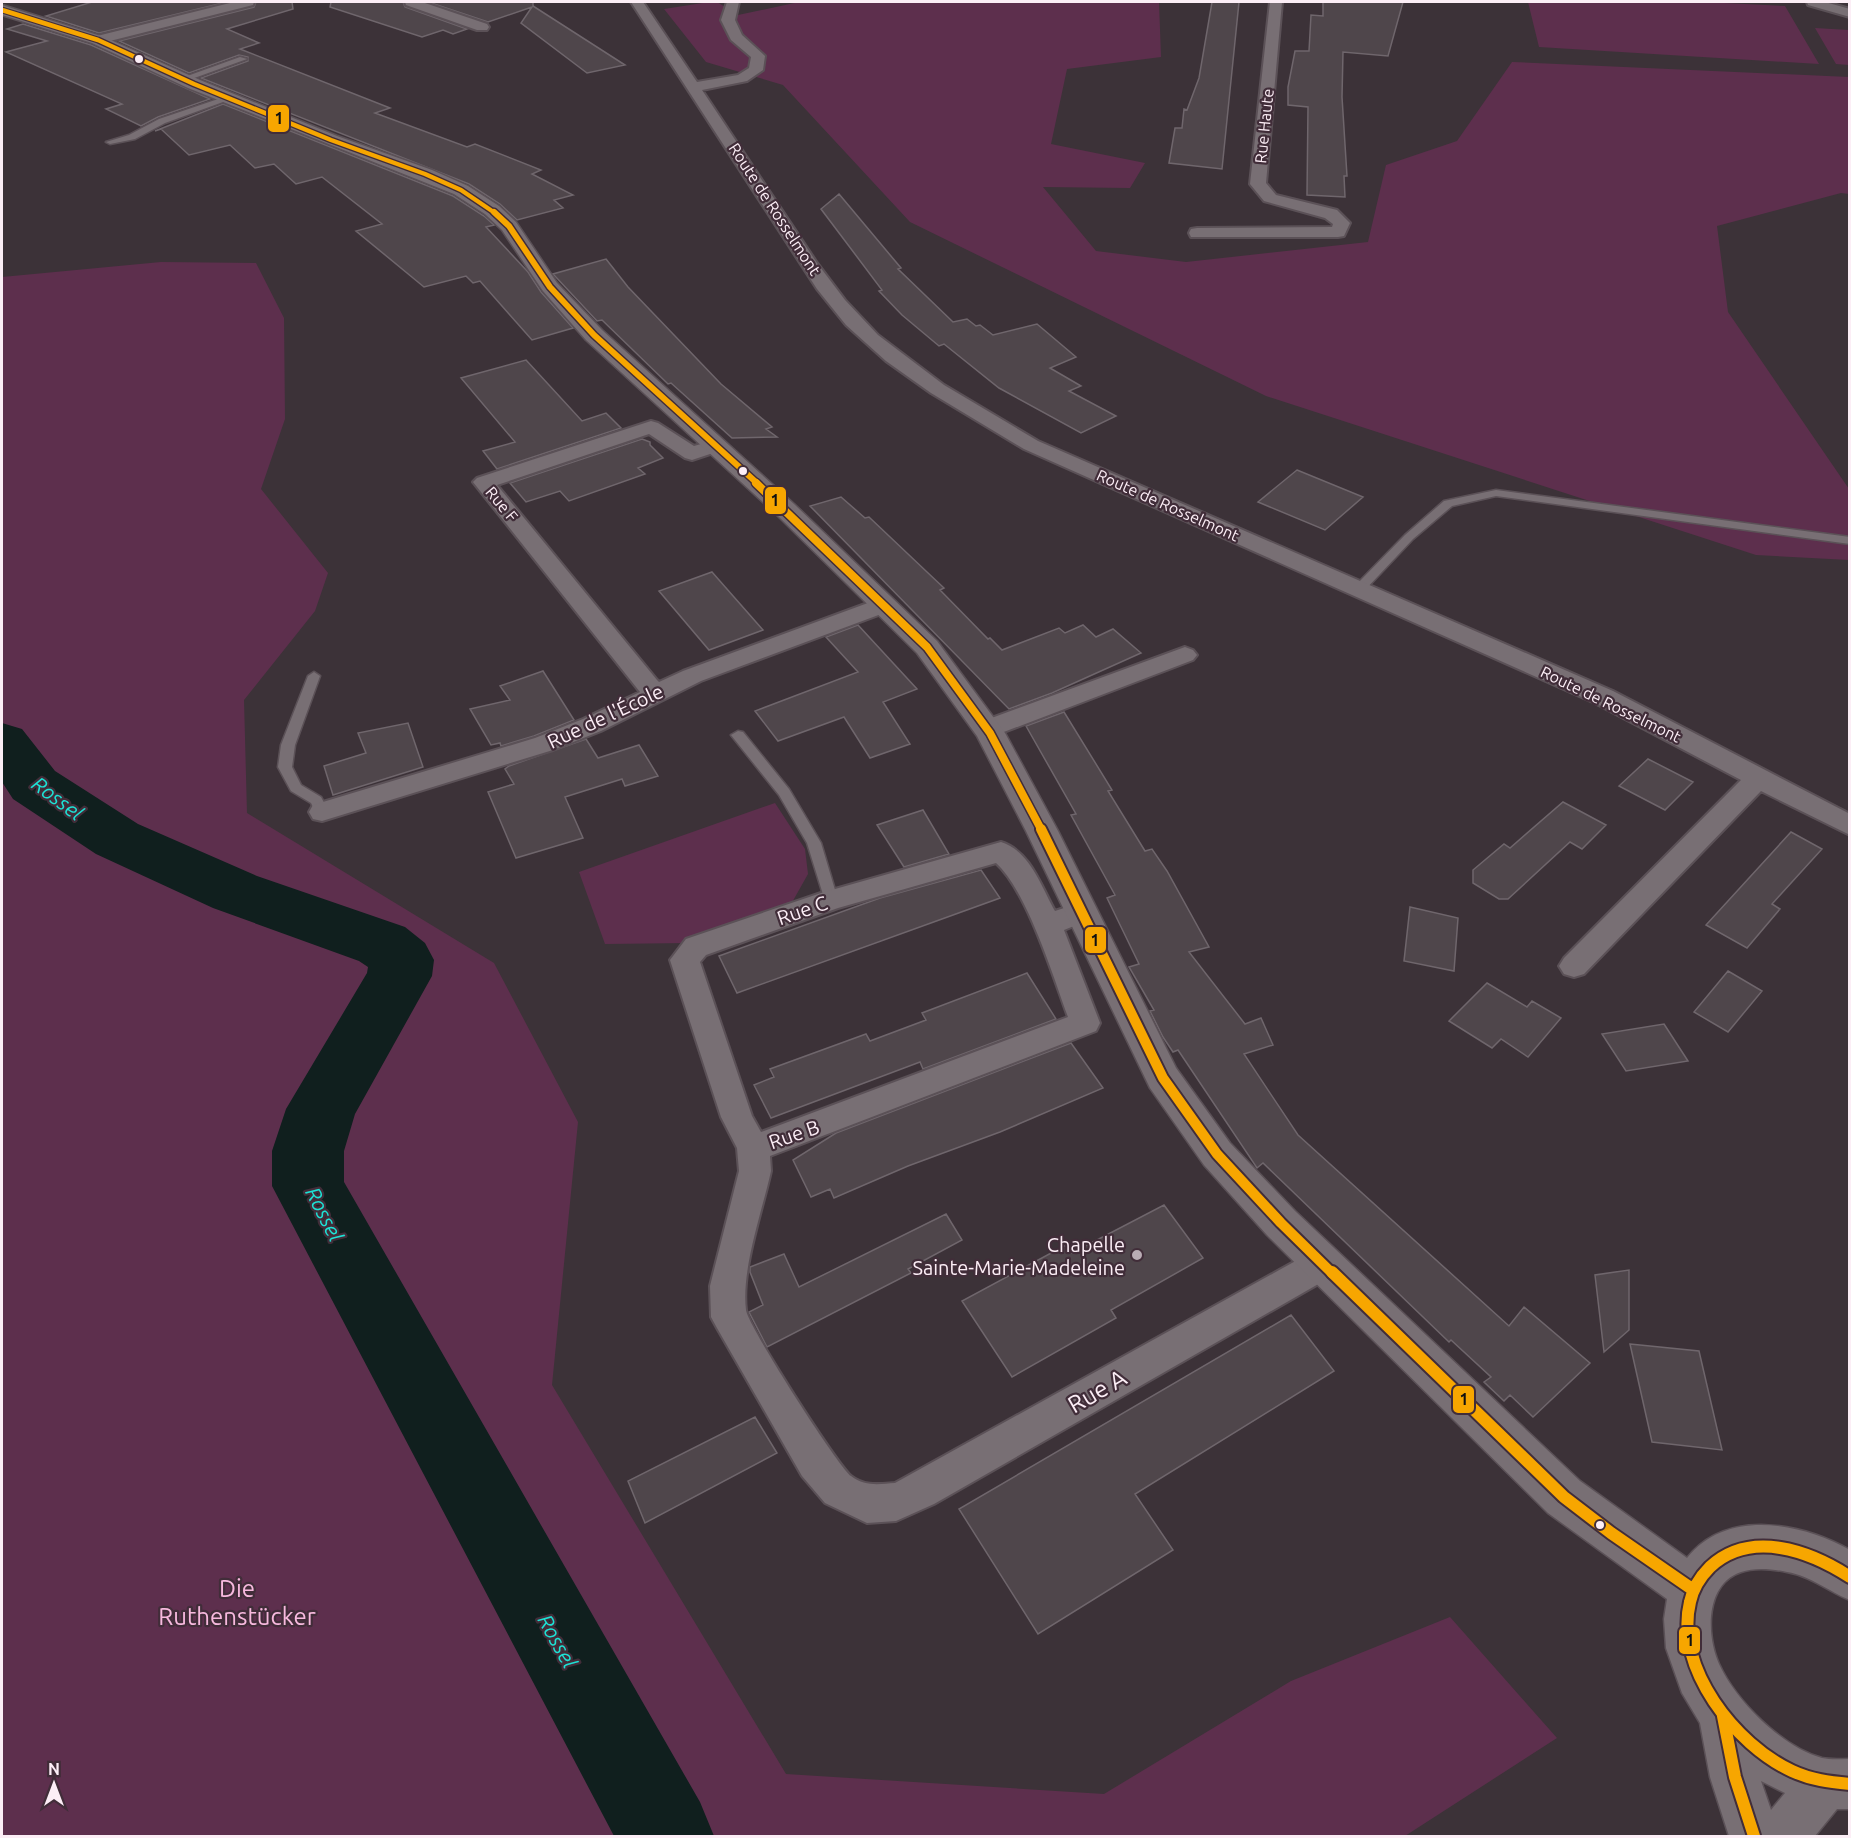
<svg xmlns="http://www.w3.org/2000/svg" width="1851" height="1838" font-family="Ubuntu,sans-serif">
  <rect width="100%" height="100%" fill="#3c3238"/>
  <path fill="#5d2f4d" d="M709,2H717L738,15L799,2H1159L1161,57L1067,69L1051,144L1145,163L1130,188L1043,187L1096,251L1186,262L1368,242L1386,165L1457,141L1512,62L1849,77V194L1841,193L1717,226L1728,312L1849,489V560L1756,555L1266,396L910,222L783,85L706,62L664,9Z
    M1528,2H1705L1785,6L1819,64L1539,47Z
    M1815,28L1849,30V65L1836,64Z
    M161,262L256,263L284,318L285,419L261,489L328,573L315,611L244,700L247,813L494,963L578,1122L552,1385L786,1774L1104,1794L1291,1681L1450,1617L1557,1738L1405,1836H2V277Z
    M775,803L805,849L808,874L790,906L690,943L605,944L579,872Z"/>
  <g fill="none" stroke-linecap="round" stroke-linejoin="round">
    <path fill="#101f1e" fill-rule="evenodd" d="M2,723L22,729L55,771L138,824L257,876L405,927L425,943L434,960L432,976L355,1114L344,1151V1182L700,1802L714,1836H614L272,1186V1151L286,1109L367,973L368,967L359,961L213,908L96,854L13,799L2,782Z"/>
  </g>
  <path fill="#4f464b" stroke="#6f666c" stroke-width="1.5" d="M92,2H227L99,33L46,16Z
    M256,2H292L293,9L227,29L259,43L240,49L390,108L375,113L467,147L475,144L541,170L532,174L573,195L554,200L563,208L517,220L500,204L469,184L201,78L248,61V57L239,55L189,73L119,41L254,7Z
    M331,2H403L405,7L467,29L453,34L443,30L422,37L330,7Z
    M428,2H533V6L625,65L587,73L521,23L532,7L488,22Z
    M1212,2H1239L1222,169L1169,163L1175,128H1182L1184,109L1187,110L1199,78Z
    M1323,2H1403L1388,56L1343,52L1342,97L1347,176H1344L1345,197L1307,195L1308,107L1288,105V87L1295,51H1309L1311,15L1323,16Z
    M23,24L91,45L210,99L158,117L141,126L106,109L122,104L6,52L47,41L7,29Z
    M223,104L453,196L484,216L494,225L486,227L528,272L541,292L573,328L532,340L480,281L473,283L466,276L424,287L356,231L382,224L322,177L296,184L274,164L255,168L230,145L189,155L161,129L155,131Z
    M839,194L901,268L898,269L953,322L967,319L976,326L980,325L993,335L1037,324L1076,357L1050,368L1081,386L1069,391L1116,416L1081,433L999,388L944,344L939,346L902,315L879,291L882,290L821,209Z
    M606,259L628,287L721,384L772,427L766,429L777,437L732,438L671,383L668,384L602,320L597,321L553,274Z
    M526,360L582,421L606,413L621,428L497,469L483,451L515,442L461,378Z
    M642,439L650,442V445L663,458L638,468L645,474L569,501L560,491L526,502L510,483Z
    M1297,470L1363,497L1325,530L1258,502Z
    M841,497L865,518L869,517L927,572L944,588L940,590L988,639L990,638L1002,650L1059,628L1065,633L1083,625L1096,637L1113,629L1141,653L1052,693L1009,709L810,506Z
    M712,572L763,630L709,650L659,591Z
    M858,625L917,689L883,702L910,744L870,758L844,717L778,741L755,711L858,672L826,637Z
    M543,671L574,720L534,736L501,746L500,743L491,745L470,709L510,700L500,686Z
    M1064,712L1112,790L1108,791L1145,851L1152,849L1167,871L1209,947L1189,952L1245,1024L1261,1018L1273,1045L1244,1054L1298,1135L1509,1326L1524,1307L1590,1363L1533,1417L1510,1395L1504,1401L1484,1382L1491,1377L1451,1340L1449,1342L1263,1163L1257,1168L1178,1050L1173,1052L1163,1037L1150,1011L1154,1010L1129,967L1139,964L1107,898L1115,895L1071,815L1076,814L1026,726Z
    M408,723L423,767L333,795L324,766L366,753L358,733Z
    M586,739L598,758L639,745L658,776L625,786L622,779L565,797L583,838L516,858L488,792L514,784L505,769L509,766Z
    M1648,759L1693,782L1665,810L1619,786Z
    M1563,802L1606,825L1582,849L1570,842L1508,899H1499L1473,883V870L1504,844L1510,848Z
    M923,810L949,854L904,867L877,825Z
    M1791,832L1822,849L1772,904L1780,909L1747,948L1706,925Z
    M981,870L1000,898L737,993L719,956L880,898Z
    M1410,907L1458,918L1454,971L1404,961Z
    M1728,971L1762,991L1728,1032L1694,1012Z
    M1027,973L1056,1019L923,1069L920,1062L771,1118L754,1085L774,1077L770,1069L866,1034L870,1041L926,1020L922,1013Z
    M1487,983L1527,1007L1532,1001L1561,1018L1528,1057L1501,1039L1492,1048L1449,1021Z
    M1664,1024L1688,1061L1626,1071L1602,1034Z
    M1071,1043L1103,1088L1000,1132L908,1166L834,1198L830,1189L811,1197L793,1160L836,1133Z
    M1164,1205L1203,1258L1111,1310L1116,1318L1012,1377L962,1301L1066,1245L1072,1253Z
    M946,1214L962,1240L908,1269L911,1273L767,1347L749,1312L763,1305L750,1272V1267L784,1254L799,1287Z
    M1629,1270V1330L1604,1352L1595,1275Z
    M1291,1315L1334,1371L1135,1494L1173,1550L1038,1634L959,1509Z
    M1630,1344L1699,1351L1722,1450L1652,1442Z
    M755,1417L777,1453L645,1523L628,1481Z"/>
  <g fill="none" stroke-linecap="round" stroke-linejoin="round">
    <g stroke="#5b5157" stroke-width="3">
      <path id="lane" d="M240,57L247,59L186,81L179,79Z
        M227,96L234,98L165,123L135,139L110,144L106,142L129,135L159,119Z
        M1496,490L1850,537V544L1496,496L1452,506L1413,539L1363,592H1355V586L1405,535L1444,501Z
        M314,672L320,676L295,745L292,767L301,785L321,797L329,812L322,817L317,815L311,803L291,791L278,767L281,745L308,676Z
        M738,731L743,732L789,789L821,843L838,900L836,904H826L807,843L779,795L731,735Z"/>
    </g>
    <g stroke="#5b5157" stroke-width="4">
      <path id="street" d="M234,2H254L253,5L98,44L91,40L93,37Z
        M405,2H422L487,24L489,27L487,30H477L406,5Z
        M631,2H643L697,82L738,75L749,68L751,57L731,40L721,20L727,2H739L735,20L742,35L765,56L763,70L747,81L702,90L817,263L845,300L878,335L944,385L1038,441L1613,691L1850,814V835L1761,791L1584,974L1574,977L1564,974L1559,966L1564,958L1741,780L1595,703L1024,449L931,393L886,361L846,325L817,289Z
        M1270,2H1282L1266,183L1276,195L1337,210L1350,223L1344,236L1338,237H1191L1189,233L1191,229L1197,228L1332,227L1333,224L1325,218L1264,201L1250,184Z
        M1807,2H1825L1850,9V17L1808,5Z
        M651,421L658,423L694,446L715,440L722,442L725,446L722,450L692,460L685,458L649,434L497,485L657,680L659,682L683,671L876,600L884,598L892,600L896,605L892,610L701,681L601,731L553,750L322,821L313,819L309,812L313,805L535,738L583,719L640,692L473,482L477,478Z
        M1185,647L1193,650L1197,655L1193,660L996,735L987,737L978,735L974,729L978,723Z
        M1001,842C1030,851 1041,886 1055,911L1064,908L1074,912L1078,919L1074,926L1064,930L1100,1023L1096,1031L770,1156L771,1171C762,1212 741,1270 746,1310C748,1326 837,1465 851,1476C865,1487 880,1484 895,1483L1310,1253L1322,1249L1334,1253L1339,1264L1334,1275L934,1504L896,1521L867,1523L825,1503L802,1476L717,1328L711,1317L710,1286L739,1171L737,1148L721,1117L670,960L686,939L821,893ZM996,863C1027,891 1053,976 1068,1017L761,1132L752,1116L700,962L706,955L838,908Z"/>
    </g>
    <g stroke="#5b5157" stroke-width="3">
      <path id="secondary" d="M2,5L104,37L200,80L337,136L432,170L468,186L499,206L516,222L557,283L602,330L794,504L937,641L1005,733L1058,831L1176,1068L1230,1143L1295,1211L1580,1481L1687,1558C1727,1508 1801,1523 1850,1550V1600C1828,1591 1811,1576 1787,1572C1773,1569 1755,1567 1741,1572C1705,1584 1706,1635 1719,1664C1736,1701 1782,1747 1822,1758C1831,1760 1840,1759 1850,1759V1809H1837L1815,1836H1729L1710,1777L1700,1723L1682,1693L1666,1648L1664,1619L1667,1599L1548,1513L1267,1235L1204,1165L1150,1088L1026,831L977,736L917,653L776,514L586,340L543,291L502,230L485,214L454,194L188,88L92,43L2,15ZM1761,1781L1785,1793L1771,1810Z"/>
    </g>
    <use href="#lane" fill="#786f74" fill-rule="evenodd"/>
    <use href="#street" fill="#786f74" fill-rule="evenodd"/>
    <use href="#secondary" fill="#786f74" fill-rule="evenodd"/>
    <g stroke="#412d39" stroke-width="7">
      <path id="bus-1-far4" d="M2,10L98,40L194,84L331,140L425,174L461,190L495,213"/>
    </g>
    <g stroke="#412d39" stroke-width="9">
      <path id="bus-1-far3" d="M494,212L509,226L550,287L594,335L758,484"/>
    </g>
    <g stroke="#412d39" stroke-width="11">
      <path id="bus-1-far2" d="M756,483L927,647L990,733L1042,831"/>
    </g>
    <g stroke="#412d39" stroke-width="14">
      <path id="bus-1-far1" d="M1041,829L1163,1078L1217,1154L1281,1223L1333,1274"/>
    </g>
    <g stroke="#412d39" stroke-width="16">
      <path id="bus-1" d="M1332,1272L1564,1497L1611,1533L1692,1589
        M1850,1577C1810,1551 1751,1529 1710,1567C1700,1577 1693,1588 1690,1602C1674,1668 1736,1745 1792,1771C1811,1780 1830,1782 1850,1784
        M1723,1716L1735,1777L1754,1836"/>
    </g>
    <use href="#bus-1-far4" stroke="#f7a600" stroke-width="4.5"/>
    <use href="#bus-1-far3" stroke="#f7a600" stroke-width="6"/>
    <use href="#bus-1-far2" stroke="#f7a600" stroke-width="8"/>
    <use href="#bus-1-far1" stroke="#f7a600" stroke-width="10"/>
    <use href="#bus-1" stroke="#f7a600" stroke-width="12"/>
  </g>
  <g fill="#fceef6" stroke="#412d39" stroke-width="2">
    <circle cx="139" cy="59" r="5"/>
    <circle cx="743" cy="471" r="5"/>
    <circle cx="1600" cy="1525" r="5"/>
  </g>
  <circle fill="#b9acb4" stroke="#412d39" stroke-width="2" cx="1137" cy="1255" r="6"/>
  <g text-anchor="middle" dominant-baseline="central" stroke-width="4.5" stroke-linejoin="round" paint-order="stroke">
    <g font-size="16" fill="#fceef6" stroke="#412d39">
      <text transform="translate(1264 126) rotate(-84)">Rue Haute</text>
      <text transform="translate(775 209) rotate(57)">Route de Rosselmont</text>
      <text transform="translate(502 504) rotate(50)">Rue F</text>
      <text transform="translate(1168 505) rotate(24)">Route de Rosselmont</text>
      <text transform="translate(1611 704) rotate(26)">Route de Rosselmont</text>
    </g>
    <g font-size="20" fill="#fceef6" stroke="#412d39">
      <text transform="translate(605 716) rotate(-25)">Rue de l'École</text>
      <text transform="translate(802 910) rotate(-19)">Rue C</text>
      <text transform="translate(794 1134) rotate(-19)">Rue B</text>
    </g>
    <g font-size="20" fill="#fceef6" stroke="#412d39" text-anchor="end">
      <text x="1125" y="1244">Chapelle<tspan x="1125" dy="23">Sainte-Marie-Madeleine</tspan></text>
    </g>
    <g font-size="21" font-style="italic" fill="#1de2d5" stroke="#412d39">
      <text transform="translate(58 798) rotate(37)">Rossel</text>
      <text transform="translate(325 1214) rotate(63)">Rossel</text>
      <text transform="translate(558 1641) rotate(61)">Rossel</text>
    </g>
    <g font-size="24" fill="#fceef6" stroke="#412d39">
      <text transform="translate(1097 1391) rotate(-30)">Rue A</text>
    </g>
    <g font-size="24" fill="#f7b9de" stroke="#412d39">
      <text x="237" y="1588">Die<tspan x="237" dy="28">Ruthenstücker</tspan></text>
    </g>
  </g>
  <g stroke="#412d39" stroke-width="2">
    <rect x="267" y="104" width="23" height="29" rx="6" fill="#f7a600"/>
    <rect x="764" y="486" width="23" height="29" rx="6" fill="#f7a600"/>
    <rect x="1084" y="926" width="23" height="28" rx="6" fill="#f7a600"/>
    <rect x="1452" y="1385" width="23" height="29" rx="6" fill="#f7a600"/>
    <rect x="1678" y="1626" width="23" height="29" rx="6" fill="#f7a600"/>
  </g>
  <g font-size="16" text-anchor="middle" font-weight="bold" fill="#111">
    <text x="279" y="124">1</text>
    <text x="775" y="506">1</text>
    <text x="1095" y="946">1</text>
    <text x="1464" y="1405">1</text>
    <text x="1690" y="1646">1</text>
  </g>
  <rect width="1851" height="1838" fill="none" stroke="#fceef6" stroke-width="6"/>
  <g transform="translate(54 1784)" stroke="#412d39" stroke-width="4.5" paint-order="stroke">
  <path d="M0-4.5L10 22L0 15L-10 22Z" fill="#fceef6"/>
  <text y="-9" font-size="16" font-weight="bold" text-anchor="middle" fill="#fceef6">N</text>
  </g>
</svg>
